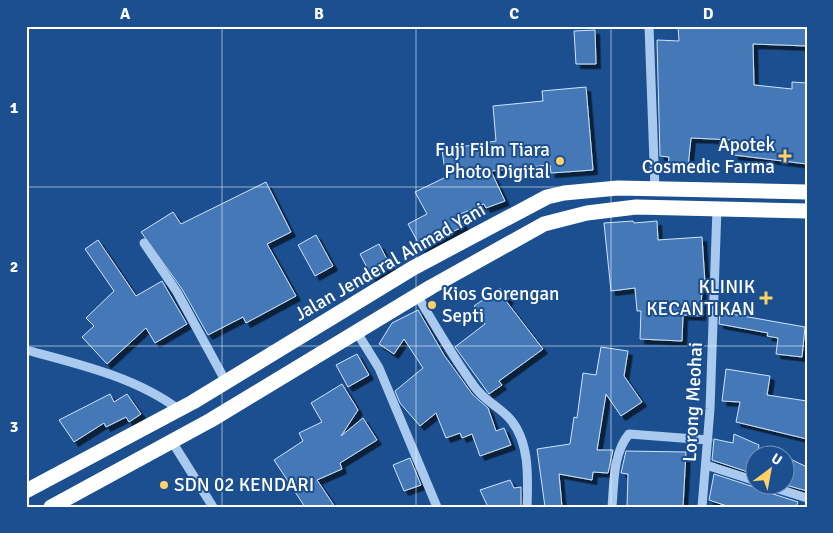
<svg xmlns="http://www.w3.org/2000/svg" width="833" height="533" font-family="Signika,sans-serif">
  <defs>
    <filter id="shadow"><feDropShadow dx="4.5" dy="4.5" stdDeviation="0" flood-color="#0009"/></filter>
  </defs>
  <rect width="100%" height="100%" fill="#1b4f8f"/>
  <path fill="#4478b7" stroke="#cfe3fa" filter="url(#shadow)" d="M678,26H807V46L753,44L754,85L792,89V82L807,83V164L734,155L733,140L691,138L688,167L668,165L669,157L660,156L657,40L679,41Z
    M595,30L596,64H576L574,31Z
    M586,87L593,170L551,173L550,165L491,171L505,201L486,208L484,204L458,215L464,226L421,248L408,224L427,214L415,192L446,177L442,150L496,141L493,106L543,101L542,91Z
    M266,182L291,232L267,244L296,296L246,323L243,317L208,335L182,289L141,232L173,212L181,224Z
    M633,221L634,223L657,221L658,240L702,237L705,283H702L701,316L683,315L682,341L640,339L641,311H637L635,288L611,291L604,223Z
    M316,235L333,266L315,276L298,245Z
    M98,240L136,296L162,281L187,324L155,343L146,328L107,364L82,337L94,326L86,318L114,291L85,249Z
    M379,244L391,267L372,277L360,254Z
    M500,288L509,299L506,301L543,349L499,381L502,385L489,394L455,347L485,324L474,306Z
    M418,310L444,355L473,395L488,408L496,431L504,428L511,445L480,456L472,434L462,438L460,433L446,438L436,413L420,426L400,403L395,391L423,368L404,339L394,354L379,344L392,323Z
    M720,312L805,327L802,357L776,354L778,338L767,336L768,333L719,324Z
    M601,347L628,351L624,376L642,402L621,416L606,394L597,450H613L608,473L593,472L592,480L559,474L562,507H545L537,449L570,444L574,417L577,418L583,373L596,375Z
    M357,354L369,375L348,387L336,365Z
    M726,369L770,376L767,395L807,401V439L736,422L740,402L722,401Z
    M342,384L358,410L341,436L363,418L377,440L340,463L342,469L317,480L335,507H305L274,460L303,441L299,433L322,422L311,403Z
    M110,394L114,402L127,394L141,414L129,422L126,417L106,427L104,423L74,442L59,420Z
    M734,434L759,445L754,474L712,460L714,439L733,443Z
    M626,451L686,452L683,507H627L628,474L621,473Z
    M786,457L807,467V491L786,485Z
    M410,458L421,485L404,491L393,465Z
    M714,474L754,487L763,486L767,492L798,502L796,507H730L709,500Z
    M510,480L514,488L521,487V507H488L480,490Z"/>
  <g fill="none" stroke-linecap="round" stroke-linejoin="round">
    <path stroke="#a9c9ee" stroke-width="9" d="M649,26L655,190
      M144,243L177,292L226,382
      M417,295C435,326 453,357 474,386C484,401 499,406 510,419C530,442 528,478 527,507
      M356,331L379,368L437,507
      M26,350C78,364 135,377 178,409
      M171,440L213,507
      M706,465L756,481
      M769,486L807,498
      M612,507C614,483 613,453 629,434L708,440
      M702,507L710,409L717,208"/>
    <path stroke="#fff" stroke-width="15" d="M26,491L193,402L413,268L547,197L564,193L618,188L807,192
      M51,507L211,420L431,287L544,224L587,213L636,207L807,211"/>
  </g>
  <path fill="none" stroke="#fff" stroke-width="1" stroke-opacity="0.55" d="M222,26V507M416,26V507M611,26V507M26,187H807M26,346H807"/>
  <g fill="#ffd166" stroke="#1b4f8f" stroke-width="2">
    <path d="M782.5 148.5h5v5h5v5h-5v5h-5v-5h-5v-5h5z"/>
    <circle cx="560" cy="161" r="5"/>
    <path d="M763.5 290.5h5v5h5v5h-5v5h-5v-5h-5v-5h5z"/>
    <circle cx="432" cy="305" r="5"/>
    <circle cx="164" cy="485" r="5"/>
  </g>
  <g text-anchor="middle" dominant-baseline="central" stroke-width="4" stroke-linejoin="round" paint-order="stroke">
    <g font-size="19" fill="#fff" stroke="#1b4f8f" text-anchor="end">
      <text x="775" y="145">Apotek<tspan x="775" dy="22">Cosmedic Farma</tspan></text>
      <text x="550" y="150">Fuji Film Tiara<tspan x="550" dy="22">Photo Digital</tspan></text>
      <text x="755" y="287">KLINIK<tspan x="755" dy="22">KECANTIKAN</tspan></text>
      <text x="442" y="294" text-anchor="start">Kios Gorengan<tspan x="442" dy="22">Septi</tspan></text>
      <text x="174" y="485" text-anchor="start">SDN 02 KENDARI</text>
    </g>
    <g font-size="19" fill="#fff" stroke="#1b4f8f">
      <text transform="translate(390 262) rotate(-30)">Jalan Jenderal Ahmad Yani</text>
      <text transform="translate(693 402) rotate(-87)">Lorong Meohai</text>
    </g>
  </g>
  <rect width="833" height="533" fill="none" stroke="#1b4f8f" stroke-width="55"/>
  <g transform="translate(770 470) rotate(32)"><circle r="24" fill="#1b4f8f" stroke="#7695bc"/>
  <path d="M0-4L9 19L0 12L-9 19Z" fill="#ffd166"/>
  <text y="-8" font-size="14" font-weight="bold" text-anchor="middle" fill="#ffffff">U</text>
  </g>
  <rect x="28" y="28" width="778" height="478" fill="none" stroke="#fff" stroke-width="2"/>
  <g font-size="16" text-anchor="middle" font-weight="bold" fill="#fff">
    <text x="125" y="19">A</text>
    <text x="319" y="19">B</text>
    <text x="514" y="19">C</text>
    <text x="708" y="19">D</text>
    <text x="14" y="113">1</text>
    <text x="14" y="272">2</text>
    <text x="14" y="432">3</text>
  </g>
</svg>
